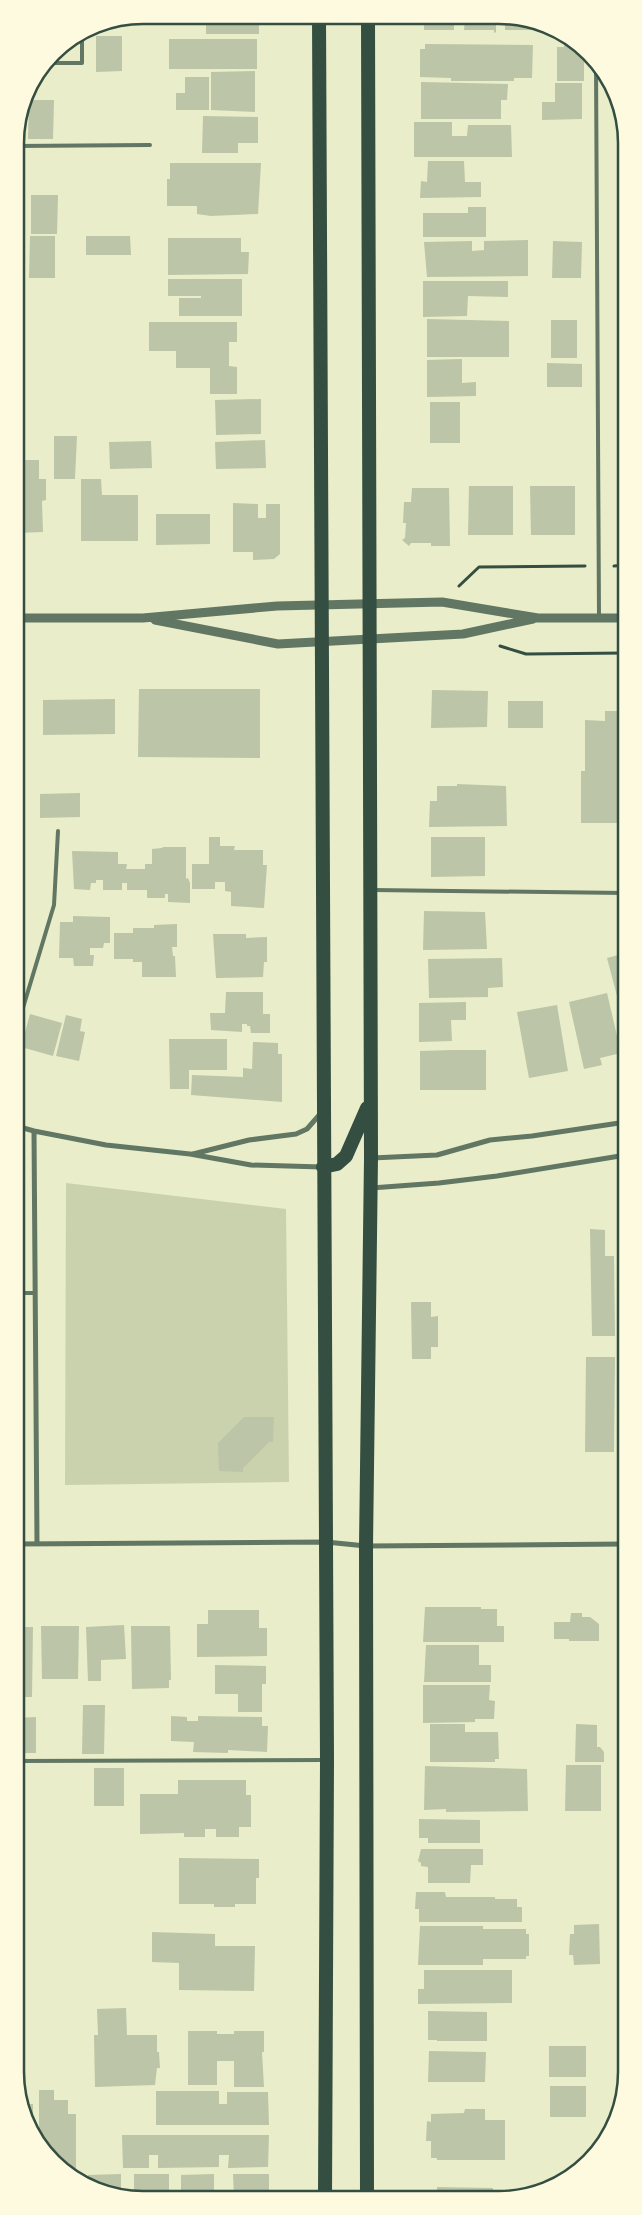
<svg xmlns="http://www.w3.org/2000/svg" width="642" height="2215" font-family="'Roboto Condensed',sans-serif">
  <rect width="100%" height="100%" fill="#e9edc9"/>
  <path fill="#cad2ad" d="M66,1183L286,1209L289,1482L65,1485Z"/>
  <path fill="#bcc5a7" d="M206,15L259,16V34H206Z
    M424,17H454V30H424Z
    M465,17H496V32L494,33V30H464Z
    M505,17L525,18L535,23V30H505Z
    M96,36H122V71L96,72Z
    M169,39H257V69H169Z
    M564,42H570L584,49V81H557V47H564Z
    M425,44L533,45L532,78H514V81H451V78L420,77V49H425Z
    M255,71V112L211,110V72Z
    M185,77H209V110H176V93H185Z
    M421,82L508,84L507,100H501V119H421Z
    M555,83H582V119L542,120V102H555Z
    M29,100H54L53,139H28Z
    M203,116L258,117V143H238V153H202Z
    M414,122H452V136H467L468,125H511L512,157H414Z
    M428,161H464L465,182H481V197L420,198L421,181L427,182Z
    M170,163H261L258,214L211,216L197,214V206H167V179H170Z
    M31,195H58L57,234H31Z
    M468,207H486V237H423V213H468Z
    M30,236H55V278H29Z
    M86,236H130L131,255H86Z
    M168,238H241V252H249L248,274L168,275Z
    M528,240V276L427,277L424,242L472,241V251L484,250V241Z
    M553,241L582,242L581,278H552Z
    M168,279H242V316H179V298H201V296H168Z
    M423,281H508V297L468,296L467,316L423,317Z
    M427,319L509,321V357H427Z
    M551,320H577V358H551Z
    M149,322H237V342H229V366L237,367V394H210V368H176V351H149Z
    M462,359V383L476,382V396L427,397V360Z
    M547,363L582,364V387H547Z
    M261,399V434L216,435L215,400Z
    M430,402H460V443H430Z
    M54,436H77L75,479H54Z
    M265,440L266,468L216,469L215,442Z
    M151,441L152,468L110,469L109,442Z
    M16,460H39V479H46V500L42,501L43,532L16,533Z
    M81,479H101L102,495H138V541H81Z
    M469,486H513V535H468Z
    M530,486H575V535H531Z
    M412,488H449L450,546H431V543H411L409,546L402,540L405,538L406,523H403L404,502H411Z
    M233,503L258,504V518H266V504H280V554L274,559L253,560V552H233Z
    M156,514H210V544L156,545Z
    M139,689H260V758L138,757Z
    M432,690L488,691L487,727L431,728Z
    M115,699V734L43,735V700Z
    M508,701H543V728H508Z
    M16,702H24V725H18V734H16Z
    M605,711H625V823H581V771H585V720L605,721Z
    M457,784L506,786L507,826L429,827L430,801H437V786H457Z
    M80,793V817L40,818V794Z
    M209,837H220V846H235L234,850H263V865H267L264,908L231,906V892L225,891V882H215V889H192V864H209Z
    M431,837H485V876L431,877Z
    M163,847H186V879L188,878L190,883V903L168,902V894H165V898H147V890H127V883H122V890H103V880H96V883H91L90,890L74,889L72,851L118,852V864H127L126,869H145V864H152V849L162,848Z
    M424,911L485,912L487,949L423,950Z
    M73,916L110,917V943H104L103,948H90V955H94L93,966H74L73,958H59L60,922H73Z
    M177,924V947H172L173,956H175L176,977H142V962H133V959H114V933H133V928H154V925Z
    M213,934H246V938L267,937V962H264L263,977L216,978Z
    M626,953V1026H625L607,958Z
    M502,958L503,987L488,988V997L429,998L428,959Z
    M226,992H263V1014H270V1033H251L250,1026H247V1024H242V1032L211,1030L210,1013H225Z
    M607,993L621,1053L600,1058L602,1065L584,1069L569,1002Z
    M466,1002V1020H451L452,1041L419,1042V1003Z
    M557,1005L568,1071L529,1078L517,1012Z
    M30,1014L62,1023L53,1056L21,1047Z
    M66,1015L82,1019L80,1031L85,1032L79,1061L56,1056Z
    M169,1039H227V1070H189V1089H170Z
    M253,1042L278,1043V1054H282V1102L191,1095L192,1075L243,1077V1068L252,1069Z
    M452,1050H486V1090H420V1051Z
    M590,1229L605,1230V1256H614L615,1336H592Z
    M411,1302H431V1317L438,1316V1347H431V1359H412Z
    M586,1357H615L614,1452H585Z
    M244,1417H274L273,1442H269L243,1468V1472L219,1471L218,1443Z
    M425,1607H481V1609H497V1626H504V1642H423Z
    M208,1610H259V1628H267V1656L197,1657V1624H208Z
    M571,1613H582V1617H590L599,1624V1641H569V1639H554V1622H570Z
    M124,1625L126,1659L101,1660V1681H88L86,1627Z
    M41,1626H79L78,1679H42Z
    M131,1626H170L171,1680H169V1688L132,1689Z
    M17,1627H33L32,1697H17Z
    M426,1645H479V1665H491V1682H424Z
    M215,1665L266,1666V1684H262V1712H238V1694H215Z
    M423,1685H490L489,1700L495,1701L494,1719H475V1722L423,1723Z
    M83,1705H105L104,1754H82Z
    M171,1716L187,1717V1721H198V1716L262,1717V1726H268L267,1752L228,1750V1753L193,1752L194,1742L171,1741Z
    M36,1717V1753H17V1718Z
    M430,1724H465V1732H498L499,1759H495V1762H430Z
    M576,1724L597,1725V1747H600L604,1752V1762H575Z
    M566,1765H601V1811H565Z
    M425,1766L527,1769L528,1811L446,1812V1809L424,1810Z
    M94,1768H124V1806H94Z
    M178,1780H246V1795H251V1827H239V1837H216V1829H205V1837H184V1833L140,1834V1794H178Z
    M419,1819L480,1820V1843H428V1838H419Z
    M421,1849H483V1865H471L470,1883H428V1867L421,1866V1863L418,1861Z
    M179,1858L259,1859V1878H256V1904H235V1907H214V1904H179Z
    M416,1892H445L446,1897H495V1899H517V1907H522V1922H419V1909H415Z
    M599,1924L600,1964L574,1965L573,1955H569L570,1934H574V1925Z
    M420,1926H483V1929H526V1934H529V1956H526V1959H483V1965H418Z
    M152,1932L215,1934V1946H255L254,1991L179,1990V1963L152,1962Z
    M424,1970H512V2003L418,2004V1989H424Z
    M126,2008L127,2035H157V2052H159L160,2068H157L155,2085L95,2087L94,2035H98L97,2009Z
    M428,2011L487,2012V2041H437V2040H428Z
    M188,2031H217V2034H234V2031H264V2052H262L264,2087H234V2061H217V2085H188Z
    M549,2046H586V2077H549Z
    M429,2051L486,2052L485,2082H428Z
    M550,2086H586V2117H550Z
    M39,2090H54V2100H68V2114H76V2168H63L52,2162L39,2138Z
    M156,2091H219V2104H227V2092H268L269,2125H156Z
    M21,2104H33V2126Z
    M465,2109H485V2120H505V2160H437V2158H431V2141H426L427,2121L431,2122V2114L464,2113Z
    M122,2135H269L268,2167L228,2168L229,2155H219V2167L158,2168V2155H149V2168H123Z
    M121,2174V2198L88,2182V2175Z
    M134,2174H169V2198H134Z
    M214,2174V2198H181V2175Z
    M233,2174H269V2198H234Z
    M437,2187L493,2188V2198H437Z"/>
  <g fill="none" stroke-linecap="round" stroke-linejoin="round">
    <path stroke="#344e41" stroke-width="3" d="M614,566L625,565
      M459,586L479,567L585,566
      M500,646L526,654L625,653"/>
    <path stroke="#617663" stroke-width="4" d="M46,63H82V32
      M596,64L599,618
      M15,146L150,145
      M373,890L625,893
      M16,1031L54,905L58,831
      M17,1293H34
      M620,1544L621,2107
      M17,1761L325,1760"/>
    <path stroke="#617663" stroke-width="5" d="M16,1126L34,1131L106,1145L190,1154L251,1165L322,1167
      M34,1131L37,1543
      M193,1154L249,1140L296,1134L307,1129L321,1113
      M372,1158L437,1155L490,1140L532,1136L626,1122
      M371,1188L439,1183L497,1176L626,1155
      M17,1544L326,1542L366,1546L626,1544"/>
    <path stroke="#617663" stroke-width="9" d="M16,618H143L277,606L442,602L538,618H625
      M155,620L278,644L463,634L533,619"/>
    <path stroke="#344e41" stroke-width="14" d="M319,16L327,1760L325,2198
      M323,1167L337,1164L346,1156L367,1108
      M367,2198L366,1546L371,1158L368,16"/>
  </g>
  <path d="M0 0H642V2215H0ZM143 24H499A119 119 0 0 1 618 143V2072A119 119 0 0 1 499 2191H143A119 119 0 0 1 24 2072V143A119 119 0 0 1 143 24Z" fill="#fefae0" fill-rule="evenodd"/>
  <path fill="none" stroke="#344e41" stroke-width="2.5" d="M143 24H499A119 119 0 0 1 618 143V2072A119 119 0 0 1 499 2191H143A119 119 0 0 1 24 2072V143A119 119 0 0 1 143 24Z"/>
</svg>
